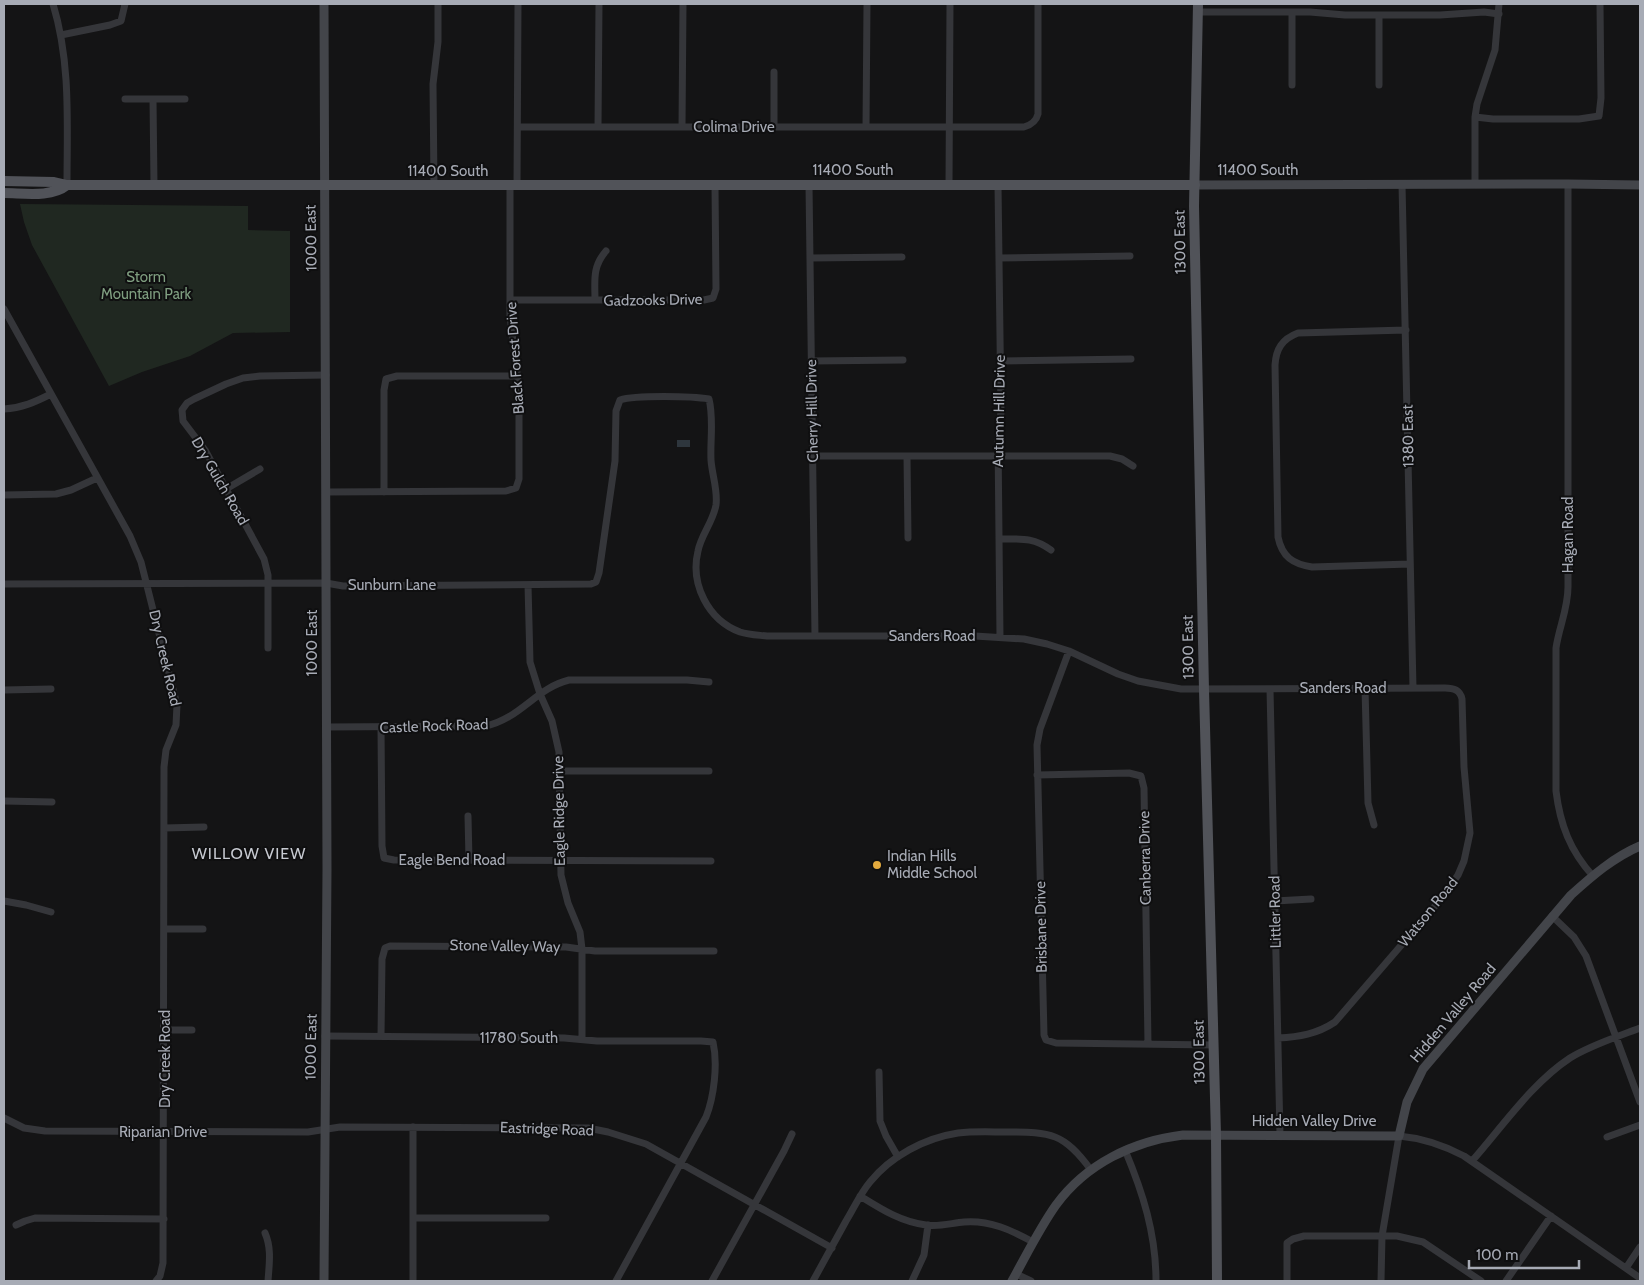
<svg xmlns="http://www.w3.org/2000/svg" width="1644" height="1285" font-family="Cabin,sans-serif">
  <rect width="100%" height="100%" fill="#141415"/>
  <path fill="#202821" d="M20,204L248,206V230L290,231V332L233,333L190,356L142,372L109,386L32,245L24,222Z"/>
  <path fill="#2e363d" d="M677,440H690V447H677Z"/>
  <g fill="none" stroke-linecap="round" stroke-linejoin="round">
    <path stroke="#35363a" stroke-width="7" d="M53,4C71,63 67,124 67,185
      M1197,12H1310L1345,15H1440L1484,12L1499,14
      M61,35L110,25L121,21L125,4
      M774,72V127
      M1292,85V12
      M1379,85V15
      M125,99H185
      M153,99L154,185
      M1475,117L1493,119H1579L1599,116L1601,98L1600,4
      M518,127H1024C1031,125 1036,122 1038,114V4
      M598,127L599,4
      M682,127L683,4
      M866,127L867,4
      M1402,184L1413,688
      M1475,184V117L1477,104L1495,50L1499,4
      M1568,184V587C1568,609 1559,627 1556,648V791C1560,824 1570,851 1593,876
      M809,185L815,636
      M949,185L950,4
      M998,185L1001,412L998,437L1000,637
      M434,186L433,84L438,42V4
      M517,186L518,4
      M810,258L902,257
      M999,258L1130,256
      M510,300H704L713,298L716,289L715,186
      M595,300C595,281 592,267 606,251
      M4,309L130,536L141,562L177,705L176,725L166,750L164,767L163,1263L160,1276L156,1281
      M1406,330L1298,333C1282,339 1276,349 1275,365L1278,537C1282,557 1293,564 1312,567L1410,564
      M811,361L903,360
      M1000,361L1131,359
      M4,409C22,408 35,402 51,394
      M812,456H1110L1122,459L1133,466
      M907,456L908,538
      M226,489L260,469
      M326,492L506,491L516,488L519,479V389L510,316V186
      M384,492V390L386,379L397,376H518
      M4,495L56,494L71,490L97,478
      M1000,539C1021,539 1033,537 1051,550
      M4,584L326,583L343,586L591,584L596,582L599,573L615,461L616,411L620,400C635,395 692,396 709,399C714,419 710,440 711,460C712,475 718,490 716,505C713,522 701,535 698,551C690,584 708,620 740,632C749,635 758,635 767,636H975L1024,639L1047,644L1069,651L1118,674L1138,681L1181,689L1445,688C1454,688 1460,690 1462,699L1464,767L1470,833L1464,861L1458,875L1442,898L1335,1022C1317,1034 1299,1037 1278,1038
      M528,585L530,662L540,694L552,721L559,752L561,875L568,903L580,932L582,949V1039
      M268,648V575L264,559L205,450L183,421L182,410L187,403L194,399L226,384L243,378L260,376L326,375
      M1069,651L1040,729L1037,745L1044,1035L1046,1040L1056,1043L1214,1045
      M1365,688L1368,803L1374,825
      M1270,689L1280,1135
      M4,690L51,689
      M326,727L486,726C521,718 536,688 569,680H687L709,682
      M381,727L382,846L384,858L394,860L711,861
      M560,771H709
      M1037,775L1129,773L1141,776L1144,788L1148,1044
      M4,801L52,802
      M468,816L469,860
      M164,828L204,827
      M4,901L26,905L51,912
      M1275,901L1311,899
      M1552,916L1574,937L1586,956L1640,1102
      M165,929H203
      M165,1030H192
      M325,1036L564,1038L597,1041H701L713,1042C718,1064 714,1097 706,1117L616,1281
      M381,1036L382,959L385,948L390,946L566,947L595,951H714
      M879,1072L880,1121L886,1136L898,1157
      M4,1118L24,1128L45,1131L308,1132L340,1127L588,1128L608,1132L646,1144L832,1248
      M413,1127V1281
      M1607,1137L1640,1125
      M1125,1150C1143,1193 1156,1234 1156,1281
      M1472,1161C1502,1127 1532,1083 1570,1058C1591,1045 1617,1037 1640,1028
      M860,1196C881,1209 901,1222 926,1225C939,1227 952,1223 964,1222C990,1220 1011,1230 1033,1242
      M413,1218H546
      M16,1225L25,1221L35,1218L164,1219
      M265,1233C272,1249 269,1265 268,1281
      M1626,1268L1640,1247
      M1016,1274L1031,1281
      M712,1281L784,1151L792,1134
      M813,1281C824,1261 835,1241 846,1221C854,1208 860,1194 870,1182C891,1156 925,1138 958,1133C974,1131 991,1132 1007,1132C1051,1132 1064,1133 1091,1170
      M912,1281L924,1255L928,1225
      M1287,1281V1243L1293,1239L1304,1236H1397L1423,1242L1481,1281
      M1381,1281L1382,1236L1399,1136C1422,1138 1443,1145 1464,1156L1640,1278
      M1506,1281L1551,1216"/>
    <path stroke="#43454a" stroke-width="9" d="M324,4L327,869L324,1281
      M1195,185L1568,184L1640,185
      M1012,1281C1026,1256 1039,1229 1056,1205C1086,1164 1133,1141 1183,1135L1399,1136L1407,1102L1423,1069L1571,895C1592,876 1614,857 1640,846"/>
    <path stroke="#515359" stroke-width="10" d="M1198,4L1194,206L1204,690L1216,1135L1217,1281
      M4,181L54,182L67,185H1195
      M4,193C23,193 51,198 67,185"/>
  </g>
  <circle fill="#e3aa3e" stroke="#0f0f10" stroke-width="2" cx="877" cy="865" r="5"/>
  <g text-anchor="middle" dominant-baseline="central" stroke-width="4" stroke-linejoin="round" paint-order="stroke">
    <g font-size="15" fill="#a7abb5" stroke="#0f0f10">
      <text x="734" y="127">Colima Drive</text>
      <text x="853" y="170">11400 South</text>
      <text x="1258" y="170">11400 South</text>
      <text x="448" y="171">11400 South</text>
      <text transform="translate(311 238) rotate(-91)">1000 East</text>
      <text transform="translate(1180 242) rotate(-91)">1300 East</text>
      <text transform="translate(653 300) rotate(-1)">Gadzooks Drive</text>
      <text transform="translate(515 358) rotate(-94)">Black Forest Drive</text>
      <text transform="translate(812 411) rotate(-91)">Cherry Hill Drive</text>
      <text transform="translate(999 411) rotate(-89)">Autumn Hill Drive</text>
      <text transform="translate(1408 436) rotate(-91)">1380 East</text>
      <text transform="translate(220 481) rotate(60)">Dry Gulch Road</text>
      <text transform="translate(1568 535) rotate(-90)">Hagan Road</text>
      <text x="392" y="585">Sunburn Lane</text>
      <text x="932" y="636">Sanders Road</text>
      <text transform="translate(312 643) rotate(-90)">1000 East</text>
      <text transform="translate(1188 647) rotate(-91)">1300 East</text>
      <text transform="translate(165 658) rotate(77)">Dry Creek Road</text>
      <text x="1343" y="688">Sanders Road</text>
      <text transform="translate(434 726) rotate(-2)">Castle Rock Road</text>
      <text transform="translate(559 811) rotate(-91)">Eagle Ridge Drive</text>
      <text transform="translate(1145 858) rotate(-91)">Canberra Drive</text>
      <text x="452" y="860">Eagle Bend Road</text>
      <text transform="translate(1275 912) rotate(-91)">Littler Road</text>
      <text transform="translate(1428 912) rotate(-51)">Watson Road</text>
      <text transform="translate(1041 927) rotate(-91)">Brisbane Drive</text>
      <text transform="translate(505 946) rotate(1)">Stone Valley Way</text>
      <text transform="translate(1453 1013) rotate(-50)">Hidden Valley Road</text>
      <text x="519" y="1038">11780 South</text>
      <text transform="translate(311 1047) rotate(-89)">1000 East</text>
      <text transform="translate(1199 1052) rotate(-91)">1300 East</text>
      <text transform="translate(165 1059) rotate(-90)">Dry Creek Road</text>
      <text x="1314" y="1121">Hidden Valley Drive</text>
      <text transform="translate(547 1129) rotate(2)">Eastridge Road</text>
      <text x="163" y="1132">Riparian Drive</text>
    </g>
    <g font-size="15" fill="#7f9e80" stroke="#0f0f10">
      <text x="146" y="277">Storm<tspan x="146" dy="17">Mountain Park</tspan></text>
    </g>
    <g font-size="15" fill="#a7abb5" stroke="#0f0f10" text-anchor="start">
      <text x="887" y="856">Indian Hills<tspan x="887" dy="17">Middle School</tspan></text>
    </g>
    <g font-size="16" letter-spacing="1" fill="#c7cad1" stroke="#0f0f10">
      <text x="249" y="853">WILLOW VIEW</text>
    </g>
  </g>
  <rect width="1644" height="1285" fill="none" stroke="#a7abb5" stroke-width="10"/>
  <path d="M1469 1260v8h110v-8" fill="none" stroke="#a7abb5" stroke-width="2.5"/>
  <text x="1476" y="1260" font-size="15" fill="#a7abb5" stroke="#0f0f10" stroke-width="4" paint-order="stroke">100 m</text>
</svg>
